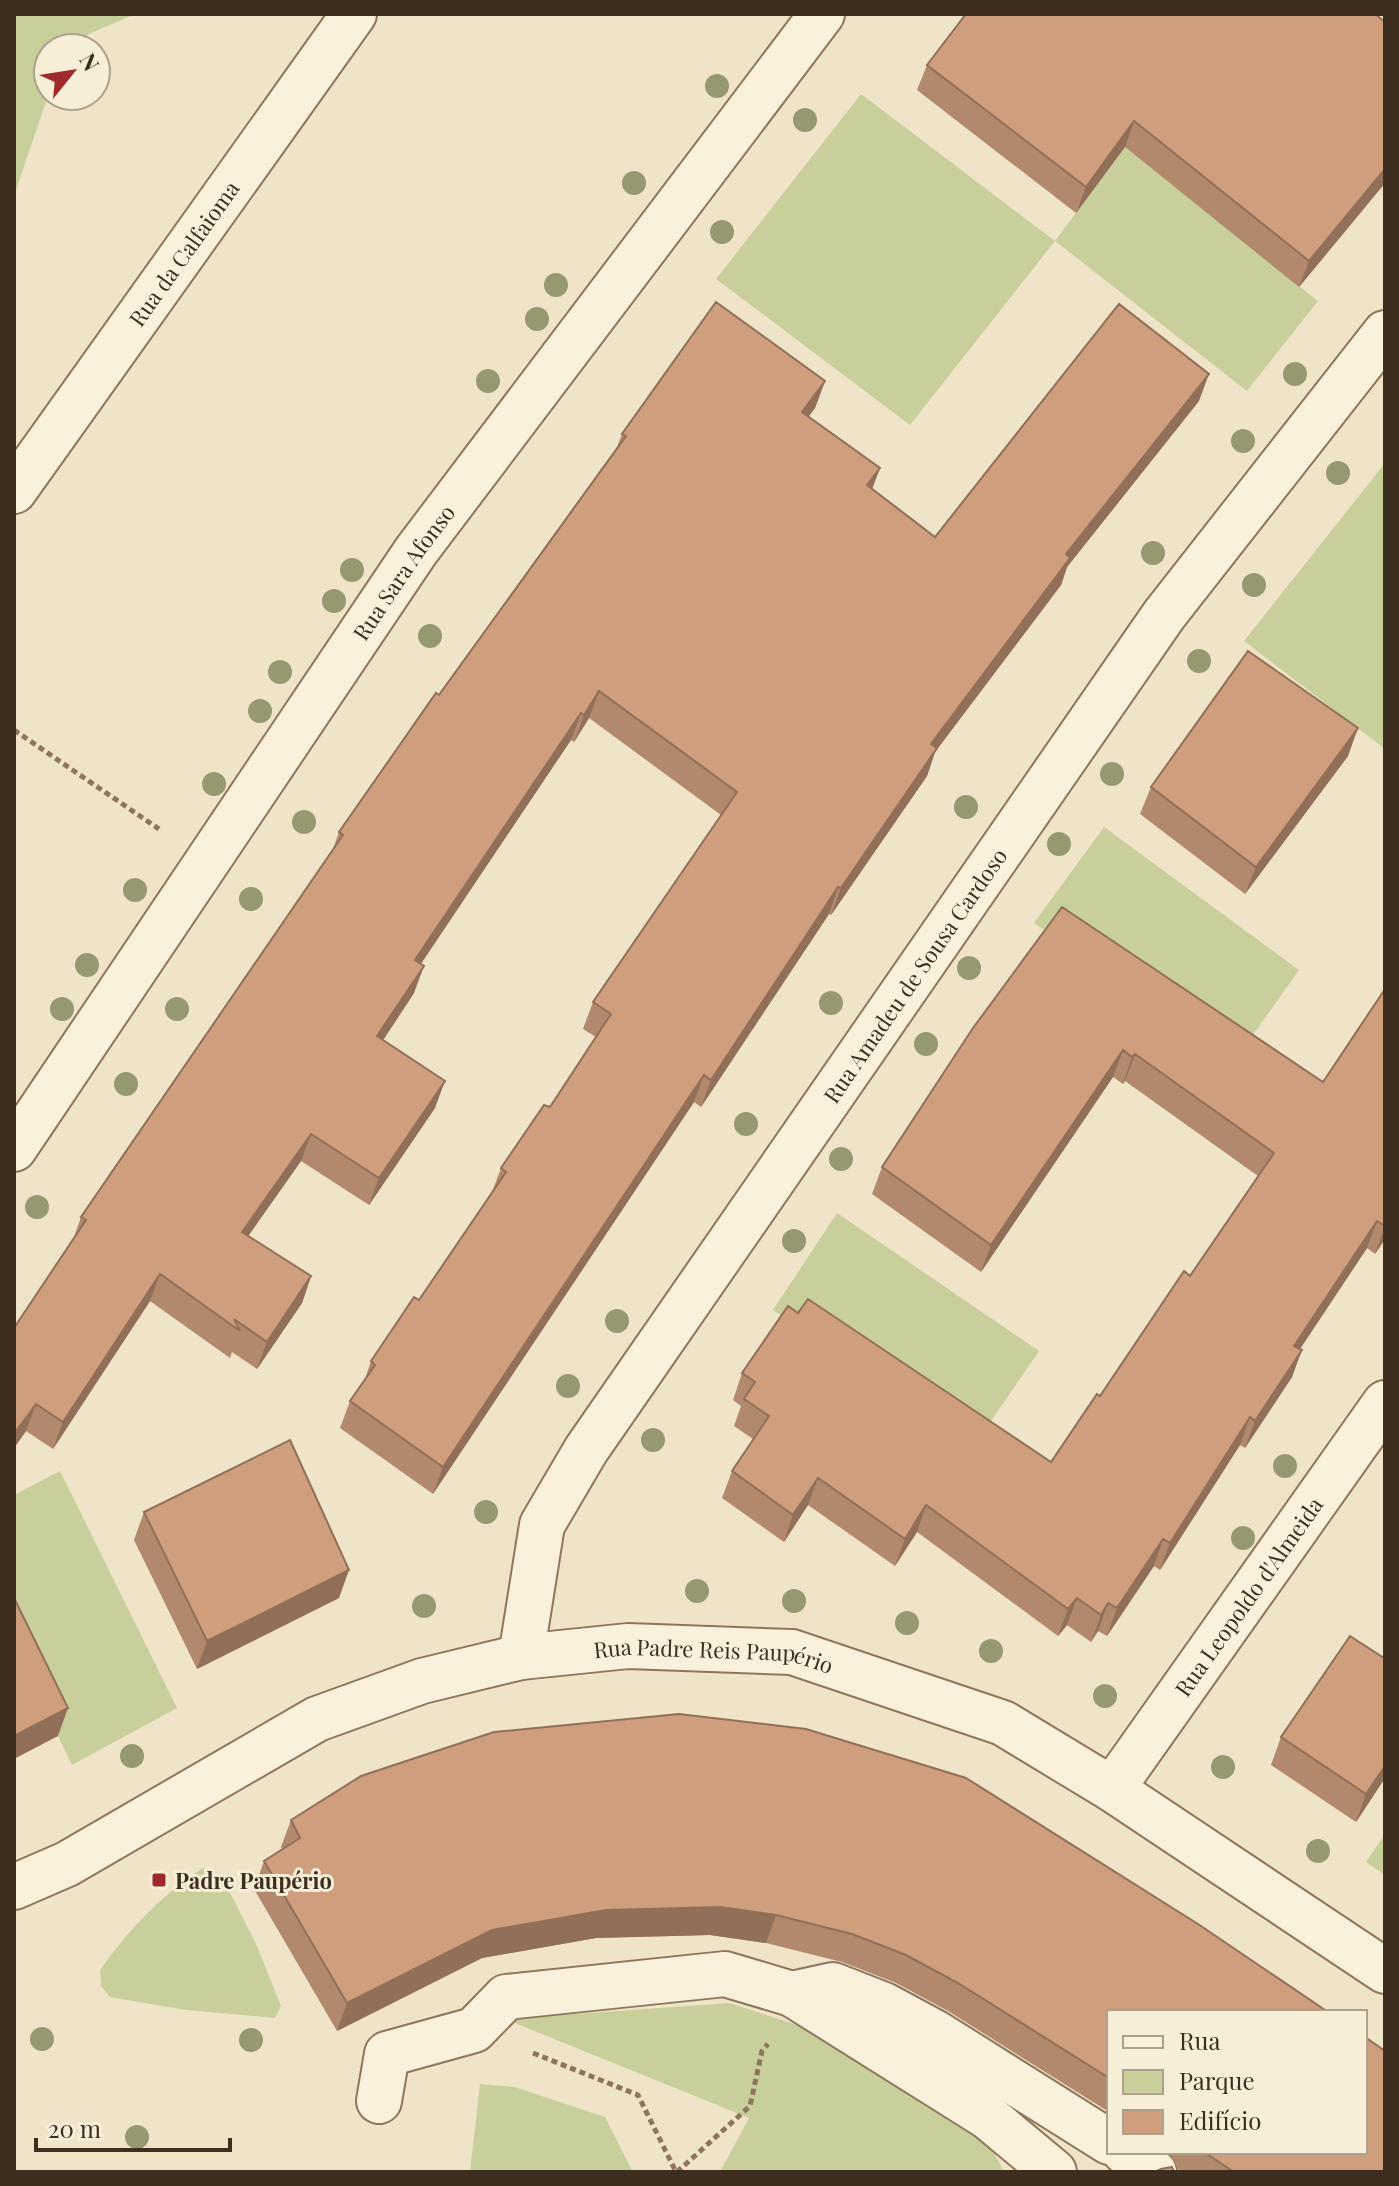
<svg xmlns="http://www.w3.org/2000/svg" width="1399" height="2186" font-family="'Playfair Display',serif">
  <rect width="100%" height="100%" fill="#f0e4c8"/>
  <path fill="#c9cf9b" d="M17,14H135L89,34L74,48H48V96L14,196V20Z
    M861,94L1055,241L1125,147L1318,301L1247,391L1055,241L910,425L716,279Z
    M1385,463V749L1244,641Z
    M1104,827L1299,970L1238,1056L1034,923Z
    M837,1213L1039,1351L974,1446L773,1310Z
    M60,1471L177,1708L72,1765L14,1646V1495Z
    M1385,1834V1875L1366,1862Z
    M203,1868L222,1877L257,1946L281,2006L275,2018L186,2010L110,1997L101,1986L100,1970C129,1929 161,1896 203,1868Z
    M730,2003L815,2031L989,2143L1004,2172H720L749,2118L505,2019Z
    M480,2084L515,2087L605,2117L633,2172H470Z"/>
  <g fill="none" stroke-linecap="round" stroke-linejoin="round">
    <g stroke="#8d765c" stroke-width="48">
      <g id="minor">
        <path id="s1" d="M14,491L354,14"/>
        <path id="s2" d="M14,1149L416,551L822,14"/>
        <path id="s3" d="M521,1657L542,1525L586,1450L1164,615L1385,333"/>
        <path id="s4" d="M1112,1789L1385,1403"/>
        <path id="s5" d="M14,1887L67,1864L317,1719L422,1681L521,1657L628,1646L792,1652L1003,1723L1112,1789L1385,1971"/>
        <path d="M792,1994L988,2117L1054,2172"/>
        <path d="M379,2101L387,2054L474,2030L506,1997L725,1974L792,1994L833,1985L884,2005L936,2033L1109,2142"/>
        <path d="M1125,2152L1154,2172"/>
      </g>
    </g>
    <path stroke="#8d765c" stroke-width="5" stroke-dasharray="6 4" stroke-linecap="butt" d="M14,730L159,829
      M533,2053L638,2095L676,2172
      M677,2172L750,2106L762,2051L768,2044"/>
    <use href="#minor" stroke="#faf1dc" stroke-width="44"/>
  </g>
  <g fill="#96986f">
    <circle cx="717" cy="86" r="12"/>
    <circle cx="805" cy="120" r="12"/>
    <circle cx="634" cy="183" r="12"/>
    <circle cx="722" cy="232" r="12"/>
    <circle cx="556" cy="285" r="12"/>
    <circle cx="537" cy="319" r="12"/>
    <circle cx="1295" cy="374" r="12"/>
    <circle cx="488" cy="381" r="12"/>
    <circle cx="1243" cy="441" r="12"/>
    <circle cx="1338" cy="473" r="12"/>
    <circle cx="1153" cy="553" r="12"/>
    <circle cx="352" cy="570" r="12"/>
    <circle cx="1254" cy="585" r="12"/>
    <circle cx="334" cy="601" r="12"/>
    <circle cx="430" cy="636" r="12"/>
    <circle cx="1199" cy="661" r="12"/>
    <circle cx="280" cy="672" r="12"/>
    <circle cx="260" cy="711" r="12"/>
    <circle cx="1112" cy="774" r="12"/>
    <circle cx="214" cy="784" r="12"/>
    <circle cx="966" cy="807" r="12"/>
    <circle cx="304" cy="822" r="12"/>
    <circle cx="1059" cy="844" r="12"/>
    <circle cx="135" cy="890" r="12"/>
    <circle cx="251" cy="899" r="12"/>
    <circle cx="87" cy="965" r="12"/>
    <circle cx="969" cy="968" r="12"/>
    <circle cx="831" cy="1003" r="12"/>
    <circle cx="62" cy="1009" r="12"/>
    <circle cx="177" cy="1009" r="12"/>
    <circle cx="926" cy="1044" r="12"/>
    <circle cx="126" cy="1084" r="12"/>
    <circle cx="746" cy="1124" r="12"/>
    <circle cx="841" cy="1159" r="12"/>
    <circle cx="37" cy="1207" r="12"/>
    <circle cx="794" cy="1241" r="12"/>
    <circle cx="617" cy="1321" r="12"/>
    <circle cx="568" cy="1386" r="12"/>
    <circle cx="653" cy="1440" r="12"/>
    <circle cx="1285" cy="1466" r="12"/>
    <circle cx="486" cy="1512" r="12"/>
    <circle cx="1243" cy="1538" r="12"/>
    <circle cx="697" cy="1591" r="12"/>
    <circle cx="794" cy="1601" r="12"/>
    <circle cx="424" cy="1606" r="12"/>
    <circle cx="907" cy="1623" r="12"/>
    <circle cx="991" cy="1651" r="12"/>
    <circle cx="1105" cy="1696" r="12"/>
    <circle cx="132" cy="1756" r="12"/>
    <circle cx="1223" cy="1767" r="12"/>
    <circle cx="1318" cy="1851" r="12"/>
    <circle cx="42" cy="2039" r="12"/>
    <circle cx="251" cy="2040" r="12"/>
    <circle cx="137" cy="2137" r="12"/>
  </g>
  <path fill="#b2896c" d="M927,65L1385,183L1299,287L1125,147L1076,213L917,90Z
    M825,381L815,408L808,417L872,489L935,537L1199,401L1067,567L1061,585L935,752L927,776L831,915L829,914L701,1107L694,1102L433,1494L340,1428L350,1401L364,1382L371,1361L419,1300L492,1192L501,1168L550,1107L596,1037L583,1029L593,1002L721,815L589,718L574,742L571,740L421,964L414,993L383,1040L435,1108L369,1205L301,1161L248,1236L311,1276L302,1303L257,1369L232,1352L230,1358L150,1301L53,1449L26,1431L14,1448V1328L73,1240L81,1217L333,849L339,832L617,447L622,434Z
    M1348,756L1245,894L1140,814L1151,787Z
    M1062,907L1323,1082L1385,989V1239L1375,1254L1367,1248L1300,1349L1292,1377L1245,1448L1240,1445L1160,1570L1154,1566L1107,1636L1098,1631L1091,1642L1067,1625L1058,1636L917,1532L895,1566L808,1505L784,1542L722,1498L732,1471L753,1439L734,1426L741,1406L733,1400L742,1373L798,1313L1051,1462L1190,1276L1258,1176L1125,1081L1123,1084L1113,1077L981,1272L872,1194L882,1167Z
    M144,1512L339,1598L197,1669L134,1540Z
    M1281,1737L1385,1778L1356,1822L1271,1765Z
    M361,1776L1109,2012V2112L948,2011L896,1983L842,1962L766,1943L710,1935L596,1938L482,1958L337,2031L254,1889L264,1861L282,1849L281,1847L291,1820Z
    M1169,2152H1365L1385,2172H1183L1178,2169Z"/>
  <path fill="#916f58" d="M1134,121L1125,147L1076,213L1086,187Z
    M1385,169V183L1299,287L1309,261Z
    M1209,374L1199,401L1067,567L1061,585L935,752L927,776L831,915L841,888L931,744L1066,554Z
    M825,381L815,408L792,439L802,412Z
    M880,468L870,495L867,485Z
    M599,691L589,718L574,742L584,715Z
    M581,713L571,740L405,987L415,960Z
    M1358,728L1348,756L1245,894L1256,867Z
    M838,887L829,914L701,1107L711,1080Z
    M424,966L414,993L368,1063L377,1036Z
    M1123,1050L1113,1077L981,1272L991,1245Z
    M1135,1054L1125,1081L1123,1084L1132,1057Z
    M704,1075L694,1102L433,1494L443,1467Z
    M445,1081L435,1108L369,1205L379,1178Z
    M311,1134L301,1161L232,1259L242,1232Z
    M1377,1221L1367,1248L1284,1373L1294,1346Z
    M1385,1227V1239L1375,1254Z
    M160,1274L150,1301L53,1449L63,1422Z
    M311,1276L302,1303L257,1369L267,1342Z
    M1302,1350L1292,1377L1245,1448L1255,1421Z
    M36,1404L26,1431L14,1448V1434Z
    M1250,1417L1240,1445L1160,1570L1170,1543Z
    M818,1478L808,1505L784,1542L793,1515Z
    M926,1505L917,1532L895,1566L905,1539Z
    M1163,1539L1154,1566L1107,1636L1117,1608Z
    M349,1570L339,1598L197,1669L207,1641Z
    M1077,1598L1067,1625L1058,1636L1068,1609Z
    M1108,1603L1098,1631L1091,1642L1101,1615Z
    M68,1708L58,1736L14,1759V1736Z
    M1385,1766V1778L1356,1822L1366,1794Z
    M720,1907L776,1915L766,1943L710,1935L596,1938L482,1958L337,2031L347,2003L492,1930L606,1910Z"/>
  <path fill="#cf9f7d" stroke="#916f58" stroke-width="2" d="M966,14H1375L1385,22V169L1309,261L1134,121L1086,187L927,65Z
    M716,302L825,381L802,412L880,468L867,485L935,537L1119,304L1209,374L1066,554L1070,558L931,744L937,748L841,888L838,887L711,1080L704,1075L443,1467L350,1401L375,1365L371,1361L414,1297L419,1300L506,1172L501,1168L544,1105L550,1107L611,1014L593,1002L737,792L599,691L584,715L581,713L415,960L424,966L377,1036L445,1081L379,1178L311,1134L242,1232L311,1276L267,1342L234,1319L240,1331L160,1274L63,1422L36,1404L14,1434V1328L86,1220L81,1217L343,835L339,832L436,693L439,695L626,436L622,434Z
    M1248,651L1358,728L1256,867L1151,787Z
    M1062,907L1323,1082L1385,989V1226L1377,1221L1294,1346L1302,1350L1255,1421L1250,1417L1170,1543L1163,1539L1117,1608L1108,1603L1101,1615L1077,1598L1068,1609L926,1505L905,1539L818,1478L793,1515L732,1471L769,1416L744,1399L755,1382L742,1373L788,1306L798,1313L808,1299L1051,1462L1097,1394L1100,1396L1184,1271L1190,1276L1274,1153L1135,1054L1132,1057L1123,1050L991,1245L882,1167L973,1028Z
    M290,1440L349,1570L207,1641L144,1512Z
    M14,1598L68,1708L14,1736Z
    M1350,1636L1384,1658L1385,1656V1766L1366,1794L1281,1737Z
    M679,1714L806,1729L966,1778L1198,1924L1328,2012H1109V2078L958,1983L906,1955L852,1934L776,1915L720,1907L606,1910L492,1930L347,2003L264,1861L300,1838L291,1820L361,1776L494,1732Z
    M1365,2037L1385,2051V2172H1234L1204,2152H1365Z
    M1172,2167L1174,2172H1155L1161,2169Z"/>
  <rect fill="#9e2a2b" stroke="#f7eed8" stroke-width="3" x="151" y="1872" width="16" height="16" rx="4"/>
  <g text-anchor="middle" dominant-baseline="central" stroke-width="6" stroke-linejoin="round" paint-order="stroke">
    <g font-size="22" fill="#3d2e20" stroke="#f7eed8">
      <text stroke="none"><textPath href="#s1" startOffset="292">Rua da Calfaioma</textPath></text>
      <text stroke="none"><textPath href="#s2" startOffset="696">Rua Sara Afonso</textPath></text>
      <text stroke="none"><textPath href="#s3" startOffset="798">Rua Amadeu de Sousa Cardoso</textPath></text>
      <text stroke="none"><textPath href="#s4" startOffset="236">Rua Leopoldo d'Almeida</textPath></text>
      <text stroke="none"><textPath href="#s5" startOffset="754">Rua Padre Reis Paupério</textPath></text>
    </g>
    <g font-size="22" font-weight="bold" fill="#3d2e20" stroke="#f7eed8" text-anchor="start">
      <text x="175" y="1880">Padre Paupério</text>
    </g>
  </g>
  <rect width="1399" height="2186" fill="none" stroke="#3d2e20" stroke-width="32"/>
  <rect x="1107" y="2010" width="260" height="144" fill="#f7eed8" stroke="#ada18e" stroke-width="2"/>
  <rect x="1123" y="2036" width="40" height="12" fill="#faf1dc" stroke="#ada18e" stroke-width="2"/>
  <text x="1179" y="2050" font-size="24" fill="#3d2e20">Rua</text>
  <rect x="1123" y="2070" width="40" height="24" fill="#c9cf9b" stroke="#ada18e" stroke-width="2"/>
  <text x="1179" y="2090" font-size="24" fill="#3d2e20">Parque</text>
  <rect x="1123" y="2110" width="40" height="24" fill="#cf9f7d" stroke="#ada18e" stroke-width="2"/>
  <text x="1179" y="2130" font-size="24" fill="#3d2e20">Edifício</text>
  <g transform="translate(72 72) rotate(60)"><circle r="38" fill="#f7eed8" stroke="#ada18e" stroke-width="2"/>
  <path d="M0-6L14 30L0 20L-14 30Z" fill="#9e2a2b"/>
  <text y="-12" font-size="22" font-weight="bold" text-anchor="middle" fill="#3d2e20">N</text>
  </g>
  <path d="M36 2138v12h194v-12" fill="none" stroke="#3d2e20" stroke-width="4"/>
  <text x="48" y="2138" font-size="24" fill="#3d2e20" stroke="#f7eed8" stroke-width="6" paint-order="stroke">20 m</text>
</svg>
